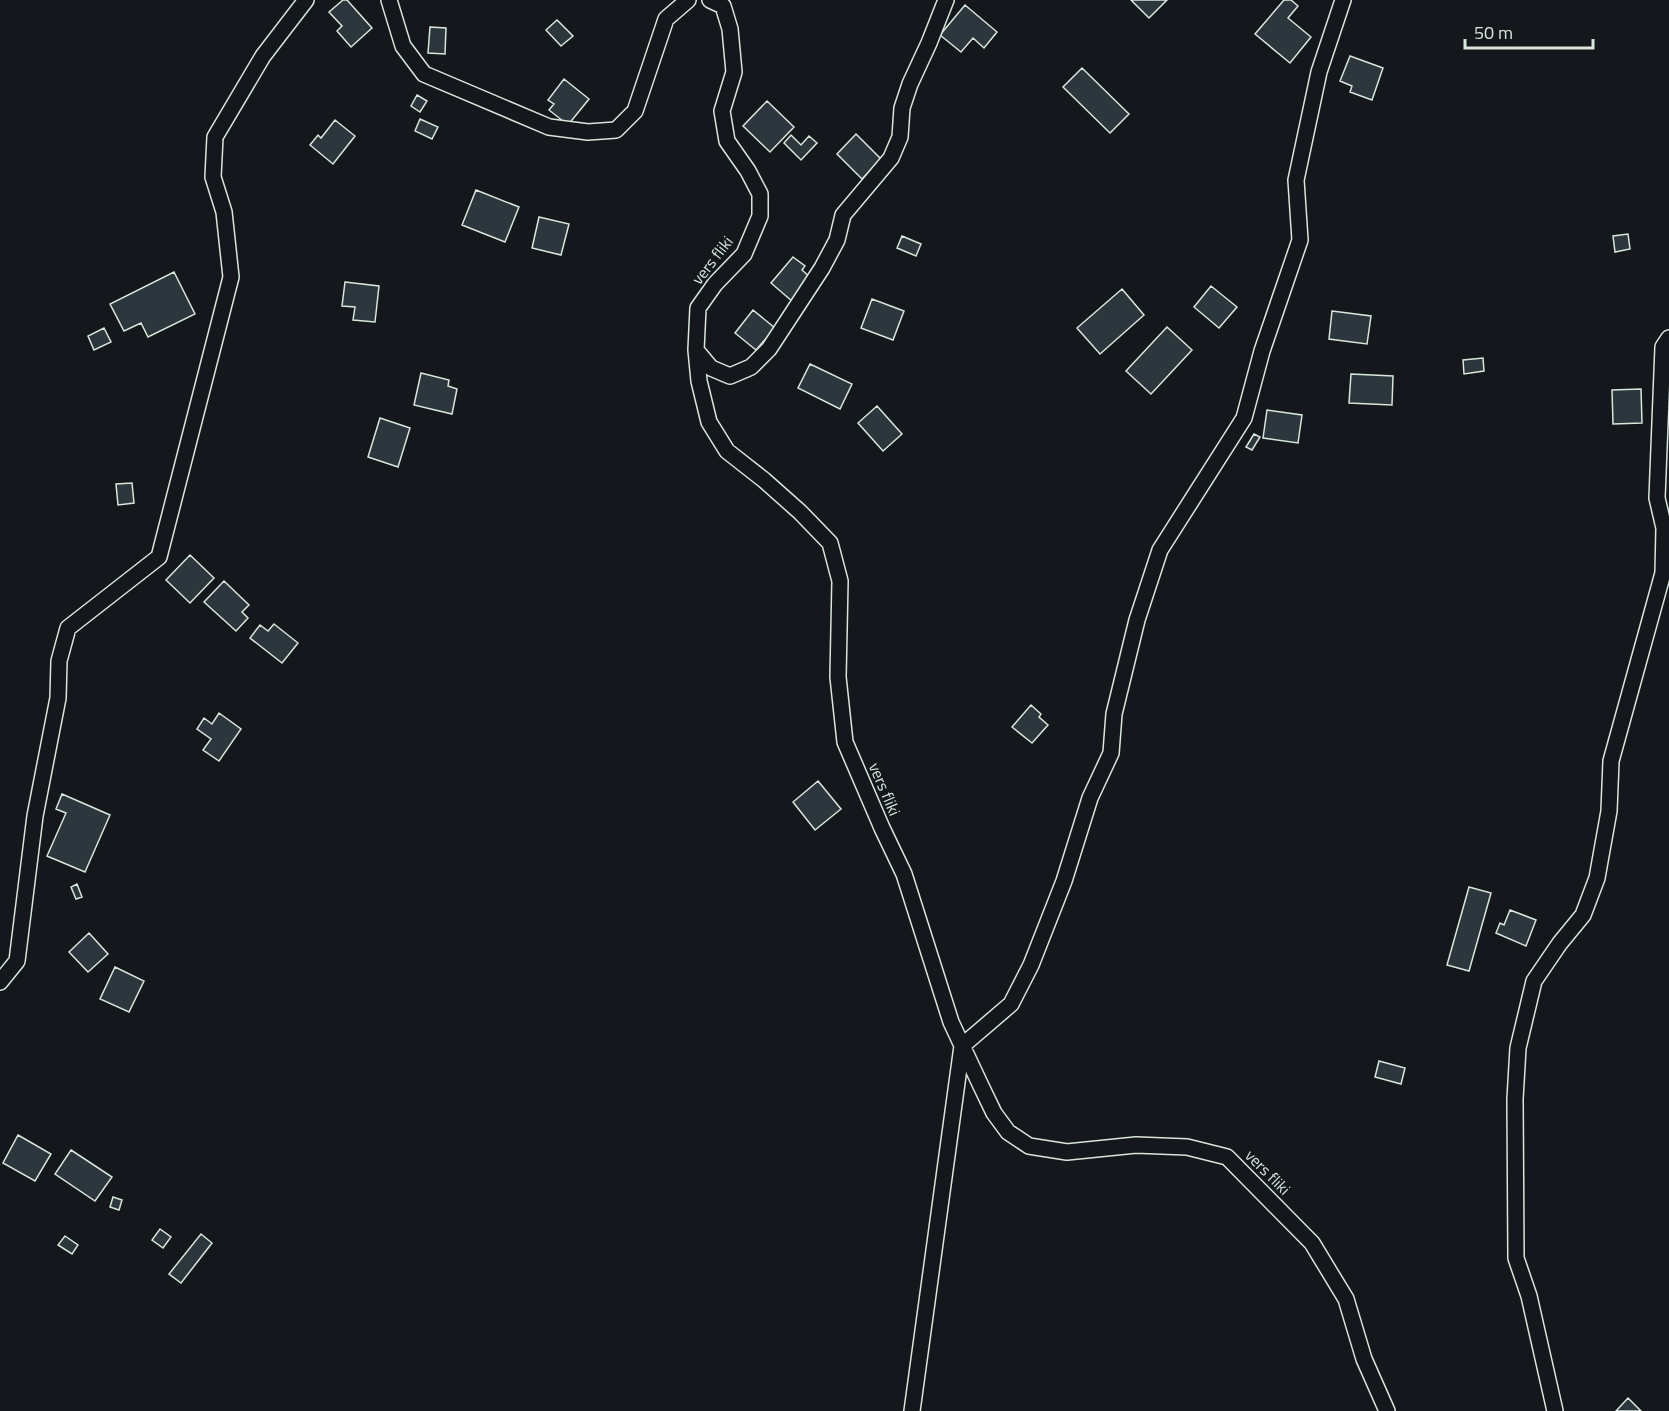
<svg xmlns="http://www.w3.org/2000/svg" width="1669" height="1411" font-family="'Titillium Web',sans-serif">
  <rect width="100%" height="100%" fill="#14181c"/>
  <path fill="#2c363c" stroke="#d8e6dc" stroke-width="1.5" d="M343,0H347L372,28L351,47L337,31L342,26L329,12Z
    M1131,0H1167L1149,18Z
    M1284,0H1291L1298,6L1288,18L1311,37L1290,63L1255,34Z
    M965,5L997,32L984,48L973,38L961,52L940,35Z
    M557,20L573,36L561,46L546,30Z
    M430,27L446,28L445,54L428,53Z
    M1350,56L1383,68L1372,100L1350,92L1352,86L1340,81Z
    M1082,68L1129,114L1110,133L1063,87Z
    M564,79L589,99L568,125L549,110L554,104L548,100Z
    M417,95L427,101L420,112L411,106Z
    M767,101L794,127L770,152L743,126Z
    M420,119L438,127L432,139L415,131Z
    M335,120L355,136L333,164L310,145L318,135L321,138Z
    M856,134L881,159L862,179L837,154Z
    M791,135L801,145L809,136L817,143L801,160L784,143Z
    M476,190L519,207L505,242L462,225Z
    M539,217L569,224L561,255L532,248Z
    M1628,234L1630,249L1615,252L1613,236Z
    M902,236L921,244L916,256L897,248Z
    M793,257L805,266L802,270L812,279L793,302L771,283Z
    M174,272L195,314L148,337L141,323L124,331L110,304Z
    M345,282L379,286L375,322L353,320L355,307L342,306Z
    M1211,286L1237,307L1219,328L1194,307Z
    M1122,289L1144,315L1100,354L1077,328Z
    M872,299L904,311L893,340L861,328Z
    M753,310L775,328L756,350L735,333Z
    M1332,311L1371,316L1367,344L1329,339Z
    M1167,327L1192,350L1151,394L1126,371Z
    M104,328L111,342L94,350L88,336Z
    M1483,358L1484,371L1464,374L1463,360Z
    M810,364L852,384L840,409L798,388Z
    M421,373L449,380L448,386L457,389L452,414L414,405Z
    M1351,374L1393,376L1392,405L1349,403Z
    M1641,389L1642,423L1613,424L1612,390Z
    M877,406L902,434L883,451L858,423Z
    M1267,410L1302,415L1298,443L1263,438Z
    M380,418L410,428L398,467L368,457Z
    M1254,434L1260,437L1252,450L1246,447Z
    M132,483L134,503L118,505L116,484Z
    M190,555L214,578L190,603L166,580Z
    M224,581L249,605L242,612L248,618L236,631L204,602Z
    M274,624L298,643L282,663L250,638L260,625L268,631Z
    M1031,705L1041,714L1039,717L1048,725L1032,743L1012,727Z
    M219,713L241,729L219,761L203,750L211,739L197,729L204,718L212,724Z
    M818,781L841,809L815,830L793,802Z
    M62,794L110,815L85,872L47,856L66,813L56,809Z
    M77,884L82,897L76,899L71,887Z
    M1469,887L1491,893L1469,971L1447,965Z
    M1510,910L1536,920L1526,946L1496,933L1500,923L1504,925Z
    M89,933L108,954L88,972L69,952Z
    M115,967L144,981L129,1012L100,999Z
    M1379,1061L1405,1068L1401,1084L1375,1077Z
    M18,1135L51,1154L35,1181L3,1163Z
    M71,1150L112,1177L95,1201L55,1174Z
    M113,1197L122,1200L119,1210L110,1207Z
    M160,1229L171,1237L163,1248L152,1240Z
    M201,1234L212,1243L181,1283L169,1274Z
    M65,1236L78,1245L72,1254L58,1245Z
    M1628,1398L1641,1411H1616Z"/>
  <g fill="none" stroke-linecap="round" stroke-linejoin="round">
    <g stroke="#d8e6dc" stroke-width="18">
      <path id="minor" d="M389,0L403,46L424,74L549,127L588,132L616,130L635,111L666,19L688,0
        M710,0L723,6L730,29L734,72L722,111L727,141L748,171L760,194V216L744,254L715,284L698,308L696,350L699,381L709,422L727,451L764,480L800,512L830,543L840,581L838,677L845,742L882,828L904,874L951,1022L981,1086L994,1113L1008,1132L1029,1146L1067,1152L1136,1145L1187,1147L1227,1157L1312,1243L1346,1299L1364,1359L1387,1411
        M696,350L711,368L730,376L751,367L769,349L822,268L837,240L843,215L891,158L900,137L902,108L910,84L929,43L946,0
        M0,982L17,961L35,816L58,698L59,661L68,628L159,557L231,277L224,212L213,177L215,137L263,56L306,0
        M912,1411L962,1046L1011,1004L1031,965L1064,881L1090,798L1111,753L1114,714L1137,620L1160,550L1244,418L1262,351L1300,240L1296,180L1319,72L1343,0
        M1555,1411L1529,1296L1516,1258L1515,1099L1518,1048L1534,981L1560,943L1583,915L1597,878L1609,811L1611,761L1663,573L1664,528L1657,498L1663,347L1669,338"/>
    </g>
    <use href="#minor" stroke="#14181c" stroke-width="15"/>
  </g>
  <g text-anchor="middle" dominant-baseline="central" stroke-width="4.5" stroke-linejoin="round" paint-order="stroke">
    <g font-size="16" fill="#d8e6dc" stroke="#14181c">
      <text transform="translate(712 260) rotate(-52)">vers fliki</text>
      <text transform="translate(885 789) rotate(67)">vers fliki</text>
      <text transform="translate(1268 1172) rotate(45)">vers fliki</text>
    </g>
  </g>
  <path d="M1465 39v9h128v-9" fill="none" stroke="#d8e6dc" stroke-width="3"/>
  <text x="1474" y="39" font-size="18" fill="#d8e6dc" stroke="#14181c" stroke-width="4.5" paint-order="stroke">50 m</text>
</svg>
